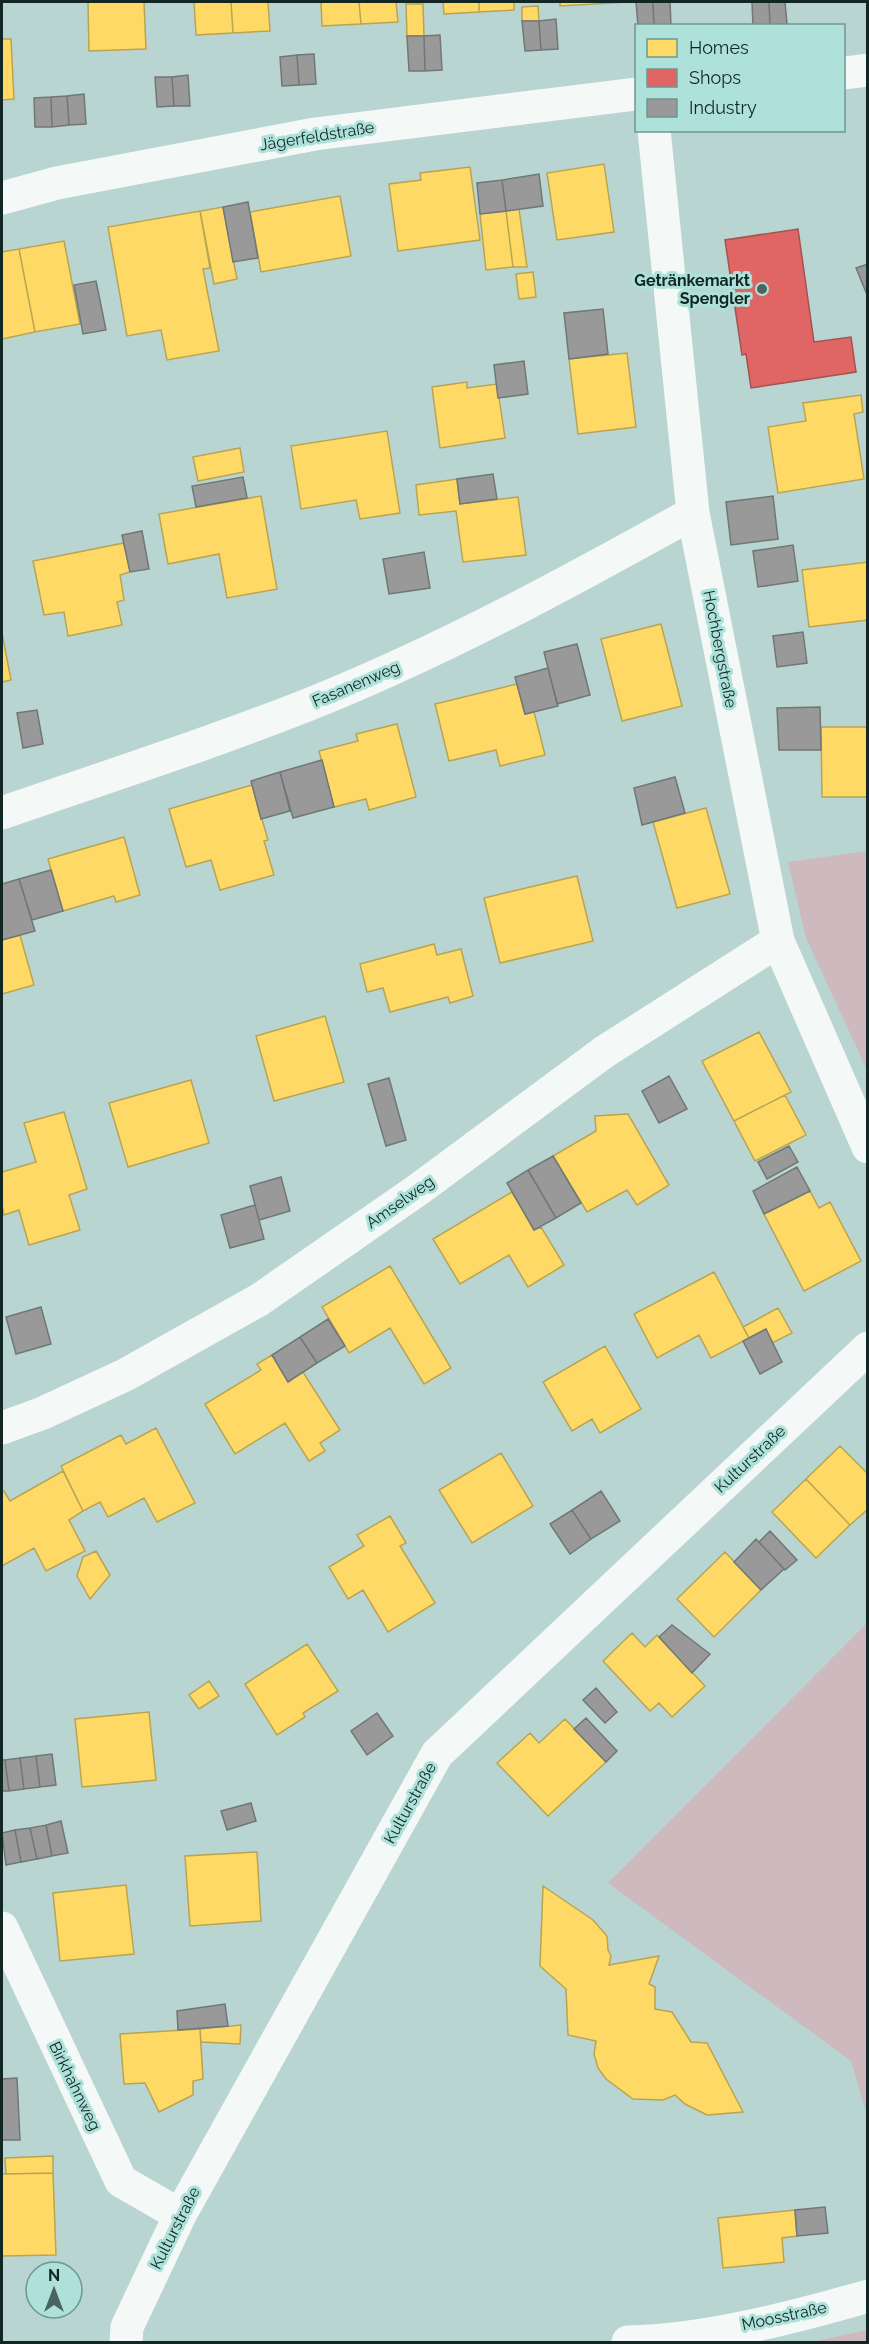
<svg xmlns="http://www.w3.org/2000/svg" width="869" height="2344" font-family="Raleway,sans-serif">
  <rect width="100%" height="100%" fill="#b9d5d1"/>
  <path fill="#cdb9be" d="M867,851H868L867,1070L806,938L788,862Z
    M867,1623V2115L851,2061L608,1883Z
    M867,2330V2342H812Z"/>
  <path fill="#ffd966" stroke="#b8a452" stroke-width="1.5" d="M88,2H144L146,49L89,51Z
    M194,2H231L233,33L196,35Z
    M231,2H268L270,31L233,33Z
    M321,2H359L361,24L322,26Z
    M359,2H396L398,22L361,24Z
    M443,2H479V12L444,14Z
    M479,2H514V10L479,12Z
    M560,2H594V4L560,6Z
    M594,2H629L594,4Z
    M406,4H423L424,36H407Z
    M538,6L539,21H522V7Z
    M2,39H11L14,99L2,100Z
    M604,164L614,232L557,240L547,173Z
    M470,167L480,240L398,251L389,184L421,180L420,173Z
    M340,196L351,256L261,272L250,212Z
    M223,207L237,279L214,284L200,211Z
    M519,209L527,267H513L506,211Z
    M200,211L210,268L203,269L219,351L167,360L161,330L127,336L108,227Z
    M506,211L513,267L486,270L480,214Z
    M64,241L80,324L35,332L19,249Z
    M19,249L35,332L2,339V252Z
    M533,272L536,297L519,299L516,274Z
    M627,353L636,427L578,434L569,359Z
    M467,382V388L497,384L505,438L440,448L432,387Z
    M861,395L863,412L854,414L864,479L778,493L768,427L806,421L803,403Z
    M387,431L400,513L360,519L356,500L301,509L291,446Z
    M240,448L244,472L198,481L193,457Z
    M457,479L460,504L518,497L526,555L463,562L456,511L419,515L416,485Z
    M261,496L277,589L227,598L219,554L168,564L159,514Z
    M124,543L130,572L120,575L124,600L117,602L122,625L68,636L64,612L44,615L33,561Z
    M868,562V620L809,627L802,570Z
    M661,624L682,706L622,721L601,639Z
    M2,633L11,680L2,682Z
    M517,684L525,714L534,712L545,755L500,766L496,750L449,761L435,704Z
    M397,724L416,797L369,810L366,799L334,807L319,751L358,741L356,734Z
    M821,727H868V797H822Z
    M252,785L268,840L264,841L274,875L220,890L211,860L186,867L169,809Z
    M706,808L730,894L677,908L653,822Z
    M124,837L140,895L116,902L114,896L63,911L48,859Z
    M577,876L593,941L500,963L484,898Z
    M20,935L34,985L2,994V940Z
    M434,944L437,955L461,949L473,996L450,1003L448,997L390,1012L383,988L367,992L360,964Z
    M325,1016L344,1082L274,1101L256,1036Z
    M759,1032L791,1092L734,1121L702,1061Z
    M191,1080L209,1143L128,1167L109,1103Z
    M785,1095L806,1135L755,1161L734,1121Z
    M64,1112L87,1189L69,1195L80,1230L29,1245L19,1210L4,1215L2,1205V1172L36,1162L24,1123Z
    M628,1114L669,1185L637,1205L627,1190L587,1212L553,1156L596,1131L595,1116Z
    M810,1191L819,1208L830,1202L861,1261L804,1291L764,1214Z
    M512,1192L534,1230L541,1227L564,1265L528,1287L509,1255L460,1284L433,1239Z
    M390,1266L451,1368L424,1384L390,1328L349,1353L322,1307Z
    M714,1272L749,1338L711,1358L699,1335L657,1358L634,1314Z
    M778,1308L792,1333L772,1343L766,1329L749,1338L743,1327Z
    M605,1346L641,1409L600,1433L592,1419L572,1431L543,1382Z
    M272,1355L288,1382L303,1372L340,1430L320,1443L325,1451L309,1461L285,1423L235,1454L205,1404L261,1370L257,1364Z
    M156,1428L195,1503L157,1522L144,1498L108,1517L100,1502L83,1511L61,1466L121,1435L126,1444Z
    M840,1446L868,1474V1509L850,1525L806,1479Z
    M501,1453L533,1506L472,1543L439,1490Z
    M63,1471L83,1511L69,1520L85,1551L46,1571L34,1548L2,1566V1492L4,1491L10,1501Z
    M806,1479L850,1525L816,1558L772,1512Z
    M390,1516L406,1543L400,1546L435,1603L388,1632L363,1590L348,1599L329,1567L364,1546L357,1535Z
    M96,1551L110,1575L90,1599L77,1576L83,1557Z
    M725,1552L761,1590L714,1637L677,1599Z
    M632,1633L645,1647L657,1635L705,1686L672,1717L659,1703L650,1711L603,1661Z
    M307,1644L338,1691L303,1713L305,1717L277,1735L245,1684Z
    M209,1681L219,1696L199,1709L189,1695Z
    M149,1712L156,1780L82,1787L75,1719Z
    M565,1719L606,1762L548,1816L497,1763L530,1733L539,1743Z
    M257,1852L261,1921L190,1926L185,1856Z
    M126,1885L134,1954L60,1961L53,1893Z
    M543,1886L593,1920L607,1936L608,1950L611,1956L609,1965L659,1956L649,1984L655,1987V2009L672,2012L691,2042L707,2043L743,2112L707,2115L685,2104L675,2095L663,2100L633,2099L606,2079L598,2068L594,2054L596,2041L568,2035L566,1989L540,1966Z
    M241,2025L240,2044L201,2042L200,2029Z
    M200,2029L203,2079L193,2081V2095L159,2112L145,2083L124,2084L120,2034Z
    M53,2156V2173L6,2174L5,2158Z
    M53,2173L56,2255L2,2256V2174Z
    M795,2210L797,2236L782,2238L784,2262L723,2268L718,2218Z"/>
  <path fill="#e06666" stroke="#a25352" stroke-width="1.5" d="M798,229L814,342L851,337L856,372L751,388L746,354L742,355L725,240Z"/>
  <path fill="#999" stroke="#707776" stroke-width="1.5" d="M636,2H653L654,26H638Z
    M653,2H670L671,26H654Z
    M752,2H769L770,25L753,26Z
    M769,2H785L787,24L770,25Z
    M556,19L558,49L541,50L539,21Z
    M522,21H539L541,50L525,51Z
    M440,35L442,70L425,71L424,36Z
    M407,36H424L425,71H409Z
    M314,54L316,84L299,85L297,55Z
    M297,55L299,85L282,86L280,57Z
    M188,75L190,106H174L172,77Z
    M155,77H172L174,106L157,107Z
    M84,94L86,124L69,125L67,96Z
    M67,96L69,125L52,127L51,97Z
    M51,97L52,127H35L34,98Z
    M539,174L543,206L506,211L502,180Z
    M502,180L506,211L480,214L477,183Z
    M248,202L258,258L233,262L223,207Z
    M868,264V297L856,268Z
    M96,281L106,330L83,334L74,285Z
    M603,309L608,354L569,359L564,313Z
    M524,361L528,394L498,398L494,365Z
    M493,474L497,499L460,504L457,479Z
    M243,477L247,498L196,507L192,486Z
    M773,496L778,539L731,545L726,502Z
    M142,531L149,569L130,572L122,535Z
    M793,545L798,581L758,587L753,551Z
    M424,552L430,588L389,594L383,559Z
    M803,632L807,663L777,667L773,636Z
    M577,644L590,695L557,704L544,652Z
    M548,668L558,706L525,714L515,677Z
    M820,707L821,750H779L777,708Z
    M37,710L43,744L23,748L17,713Z
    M322,760L334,807L293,818L280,772Z
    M280,772L290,811L261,819L251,781Z
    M675,777L685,813L642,825L634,788Z
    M51,870L63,911L32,920L19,879Z
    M19,879L35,931L2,940V884Z
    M669,1076L687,1109L659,1123L642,1091Z
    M389,1078L406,1140L386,1146L368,1084Z
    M789,1146L798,1162L767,1179L758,1162Z
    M553,1156L581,1203L556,1218L528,1170Z
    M797,1167L810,1191L764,1214L753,1191Z
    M528,1170L556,1218L534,1230L507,1183Z
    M281,1177L290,1211L259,1220L250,1186Z
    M255,1205L264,1239L230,1248L221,1215Z
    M41,1307L51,1344L16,1354L6,1317Z
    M328,1319L345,1346L317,1363L300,1337Z
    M766,1329L782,1362L760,1374L743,1341Z
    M300,1337L317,1363L288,1382L272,1355Z
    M601,1491L620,1521L591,1539L572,1510Z
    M572,1510L591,1539L570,1554L550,1524Z
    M770,1531L797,1560L785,1570L759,1542Z
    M756,1539L784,1569L761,1590L734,1562Z
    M672,1625L710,1654L692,1673L659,1637Z
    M596,1688L617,1712L605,1723L583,1700Z
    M377,1713L393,1736L367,1755L351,1731Z
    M586,1718L617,1751L606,1762L574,1729Z
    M52,1754L56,1785L40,1787L36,1756Z
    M36,1756L40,1787L24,1789L20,1758Z
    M20,1758L24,1789L9,1791L5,1760Z
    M2,1760H5L9,1791H2Z
    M251,1803L256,1821L227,1830L221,1811Z
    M61,1821L68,1853L52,1856L46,1825Z
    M46,1825L52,1856L37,1859L30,1828Z
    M30,1828L37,1859L21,1862L15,1830Z
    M15,1830L21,1862L6,1865L2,1833Z
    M225,2004L228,2026L178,2030L177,2011Z
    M17,2078L20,2140H2V2079Z
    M825,2207L828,2233L797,2236L795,2210Z"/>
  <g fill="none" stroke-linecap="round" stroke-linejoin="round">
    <path stroke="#f4f9f8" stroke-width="33" d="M844,73L868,70
      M654,130L693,513L778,941L868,1147
      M2,198L57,183L315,134L636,94
      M2,813C106,777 212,743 315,702C446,649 569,582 693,513
      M2,1428L43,1413L125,1375L259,1300L419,1189L604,1052L778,941
      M2,1928L121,2181L180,2215
      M126,2342L127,2327L180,2215L437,1754L868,1348
      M628,2342C704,2341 795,2317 868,2296"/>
  </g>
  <circle fill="#4c6461" stroke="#ade1d9" stroke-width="2" cx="762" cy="289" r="6"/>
  <g text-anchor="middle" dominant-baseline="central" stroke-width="6" stroke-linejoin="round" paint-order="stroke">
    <g font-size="16" fill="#122724" stroke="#ade1d9">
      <text transform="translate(317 136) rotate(-9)">Jägerfeldstraße</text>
      <text transform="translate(720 649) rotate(79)">Hochbergstraße</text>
      <text transform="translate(356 684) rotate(-23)">Fasanenweg</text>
      <text transform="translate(400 1202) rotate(-35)">Amselweg</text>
      <text transform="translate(750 1459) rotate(-43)">Kulturstraße</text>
      <text transform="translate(410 1803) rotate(-61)">Kulturstraße</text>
      <text transform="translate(75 2086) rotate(64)">Birkhahnweg</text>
      <text transform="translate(175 2228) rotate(-63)">Kulturstraße</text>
      <text transform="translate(784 2316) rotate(-12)">Moosstraße</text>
    </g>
    <g font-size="16" font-weight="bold" fill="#122724" stroke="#ade1d9" text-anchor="end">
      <text x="750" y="280">Getränkemarkt<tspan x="750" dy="18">Spengler</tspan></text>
    </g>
  </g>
  <rect width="869" height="2344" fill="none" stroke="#122724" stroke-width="6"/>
  <rect x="635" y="24" width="210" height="108" fill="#ade1d9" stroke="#6f9791" stroke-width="1.5"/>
  <rect x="647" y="39" width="30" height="18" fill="#ffd966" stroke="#6f9791" stroke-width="1.5"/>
  <text x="689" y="54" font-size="18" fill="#122724">Homes</text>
  <rect x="647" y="69" width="30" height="18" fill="#e06666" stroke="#6f9791" stroke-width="1.5"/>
  <text x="689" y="84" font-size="18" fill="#122724">Shops</text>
  <rect x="647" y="99" width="30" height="18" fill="#999999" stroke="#6f9791" stroke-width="1.5"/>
  <text x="689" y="114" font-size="18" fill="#122724">Industry</text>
  <g transform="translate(54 2290)"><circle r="28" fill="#ade1d9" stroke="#6f9791" stroke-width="1.5"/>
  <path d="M0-4.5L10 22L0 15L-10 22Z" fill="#4c6461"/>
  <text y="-9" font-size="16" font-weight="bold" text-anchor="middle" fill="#122724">N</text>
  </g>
</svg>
